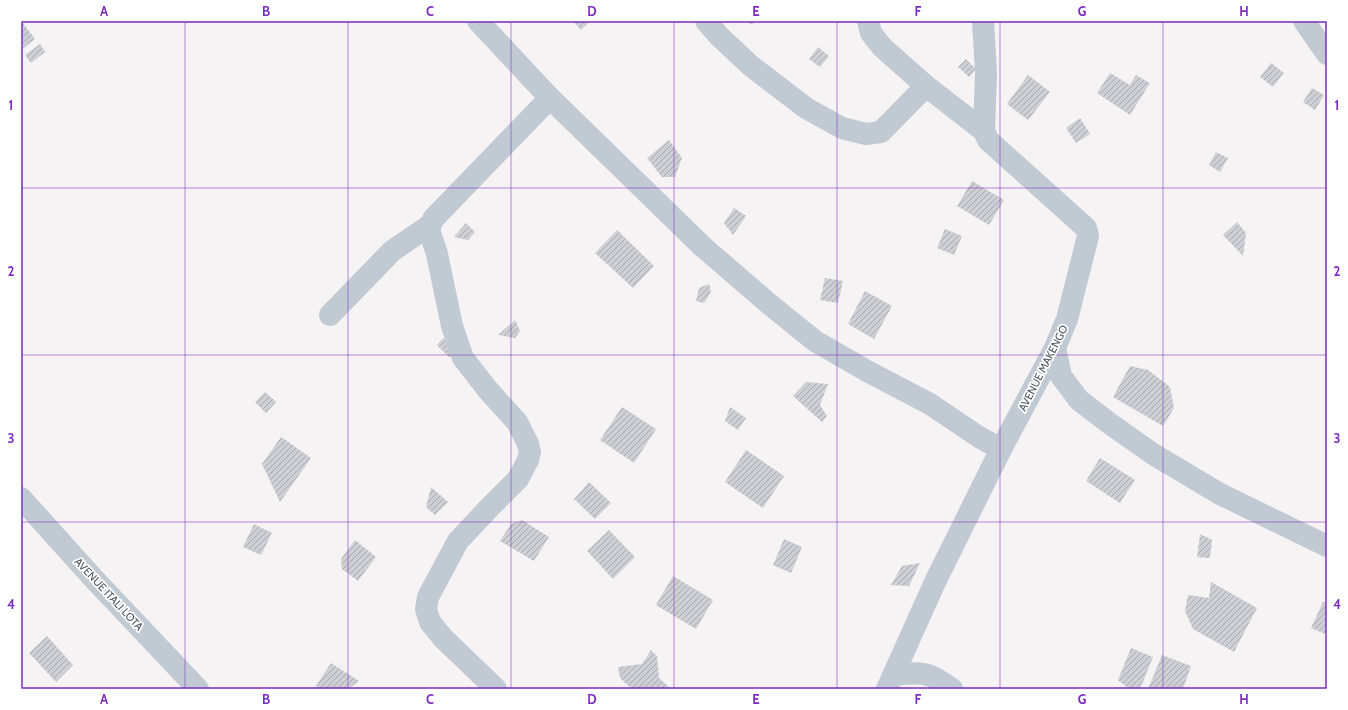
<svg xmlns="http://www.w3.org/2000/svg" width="1348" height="710" font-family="Cabin,sans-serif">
  <defs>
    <pattern id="building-hatch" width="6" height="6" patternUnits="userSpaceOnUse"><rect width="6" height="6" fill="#cdcfd5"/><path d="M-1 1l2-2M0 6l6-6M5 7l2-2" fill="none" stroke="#a8abb0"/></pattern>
  </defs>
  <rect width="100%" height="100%" fill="#f5f3f3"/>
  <path fill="url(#building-hatch)" d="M573,21H590L581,30Z
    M747,21H755L752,25Z
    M23,23L35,39L21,50V25Z
    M40,44L45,52L31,63L25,55Z
    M818,47L829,56L820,67L809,59Z
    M966,59L976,69L969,77L958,67Z
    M1271,63L1284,73L1273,87L1260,77Z
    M1110,73L1130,85L1136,75L1150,83L1130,115L1097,93Z
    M1028,75L1050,92L1028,120L1007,104Z
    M1312,88L1324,95L1315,110L1303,102Z
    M1080,118L1090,134L1076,143L1066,128Z
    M669,140L682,158L675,177H662L647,158Z
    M1216,152L1228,158L1220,172L1209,165Z
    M972,181L1004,200L989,225L957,206Z
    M734,208L746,216L733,235L724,223Z
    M1237,222L1246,233L1243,256L1223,235Z
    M466,223L475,232L468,240L454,237Z
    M945,229L962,236L954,255L937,248Z
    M617,230L654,266L633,288L595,253Z
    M825,278L843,281L838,303L820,300Z
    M709,284L711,292L704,303L696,301L699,288Z
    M865,291L892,306L874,339L848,324Z
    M515,320L520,331L515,338L498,335Z
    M443,338L463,358L449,357L437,345Z
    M1130,366L1148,370L1170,387L1174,408L1163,426L1113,397Z
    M806,382L828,384L820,405L827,416L822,422L793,396Z
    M265,392L276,402L266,413L255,402Z
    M622,407L656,429L634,463L600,440Z
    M730,407L746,418L738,430L725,421Z
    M281,437L311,458L280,502L262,464Z
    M746,450L784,476L763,508L725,482Z
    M1100,458L1135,480L1120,503L1086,481Z
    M589,482L611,503L595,519L574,499Z
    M431,487L448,502L435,515L426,507Z
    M522,520L549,537L534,561L500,541L511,524Z
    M254,524L272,533L261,555L243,547Z
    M609,530L635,557L613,579L587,551Z
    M1200,534L1212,540L1210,558L1197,557Z
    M784,539L802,547L791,573L773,565Z
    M355,540L376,557L358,581L342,569L341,559Z
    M920,563L909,586L891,585L902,566Z
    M673,576L713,600L696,629L656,605Z
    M1211,582L1257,608L1234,652L1193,629L1185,611L1188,595L1209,598Z
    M1323,602L1327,603V630L1325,634L1311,628Z
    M47,636L73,665L56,682L29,653Z
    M1131,648L1153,657L1140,689H1129L1118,680Z
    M651,650L657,656L659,678L671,689H632L620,678L618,667L642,664Z
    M1162,655L1191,666L1183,689H1148Z
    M331,663L359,681L348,689H318L316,686Z"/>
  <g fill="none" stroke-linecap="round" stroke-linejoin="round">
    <path stroke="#c1cad2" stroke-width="22" d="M478,21L550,98L702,246L768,303L815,341L867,371L930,404L979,437L1001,449
      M706,21L719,36L751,66L806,108L842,128L866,134L881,132L926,86
      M868,21L871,33L882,47L926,86L984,131L988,140L1086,228L1088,236L1067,319L1055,348L1001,449L935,582L887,689
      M983,21L986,73L984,131
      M1304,21L1327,54
      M330,315L392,251L430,225
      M1055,348L1061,376L1079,400L1109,423L1153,454L1220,494L1327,546
      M21,498L94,579L198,689
      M894,675C922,672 928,671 952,689
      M496,689L443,638L430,622L426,609L428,597L458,541L489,508L518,479L528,460L530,452L528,444L517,422L488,390L463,358L452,326L437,254L430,233V225L434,218L550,98"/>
  </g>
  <path fill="none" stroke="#7b2cbf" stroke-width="1" stroke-opacity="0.55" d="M185,21V689M348,21V689M511,21V689M674,21V689M837,21V689M1000,21V689M1163,21V689M21,188H1327M21,355H1327M21,522H1327"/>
  <g text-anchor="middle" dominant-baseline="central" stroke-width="3.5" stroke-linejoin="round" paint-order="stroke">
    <g font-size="11" fill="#4a5661" stroke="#fff">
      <text transform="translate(1043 368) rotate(-63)">AVENUE MAKENGO</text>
      <text transform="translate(109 594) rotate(47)">AVENUE ITALI LOTA</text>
    </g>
  </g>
  <rect width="1348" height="710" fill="none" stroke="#ffffff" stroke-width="44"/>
  <rect x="22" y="22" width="1304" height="666" fill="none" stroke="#7b2cbf" stroke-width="1.5"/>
  <g font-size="13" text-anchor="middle" font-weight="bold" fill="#7b2cbf">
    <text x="104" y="16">A</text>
    <text x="266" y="16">B</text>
    <text x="430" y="16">C</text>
    <text x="592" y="16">D</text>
    <text x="756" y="16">E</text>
    <text x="918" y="16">F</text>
    <text x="1082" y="16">G</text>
    <text x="1244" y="16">H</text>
    <text x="11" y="110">1</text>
    <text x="1337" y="110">1</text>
    <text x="11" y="276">2</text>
    <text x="1337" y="276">2</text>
    <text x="11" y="443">3</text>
    <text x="1337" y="443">3</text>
    <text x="11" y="609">4</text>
    <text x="1337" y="609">4</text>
    <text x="104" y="704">A</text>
    <text x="266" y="704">B</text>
    <text x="430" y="704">C</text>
    <text x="592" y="704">D</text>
    <text x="756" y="704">E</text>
    <text x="918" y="704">F</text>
    <text x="1082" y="704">G</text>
    <text x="1244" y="704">H</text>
  </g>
</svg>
